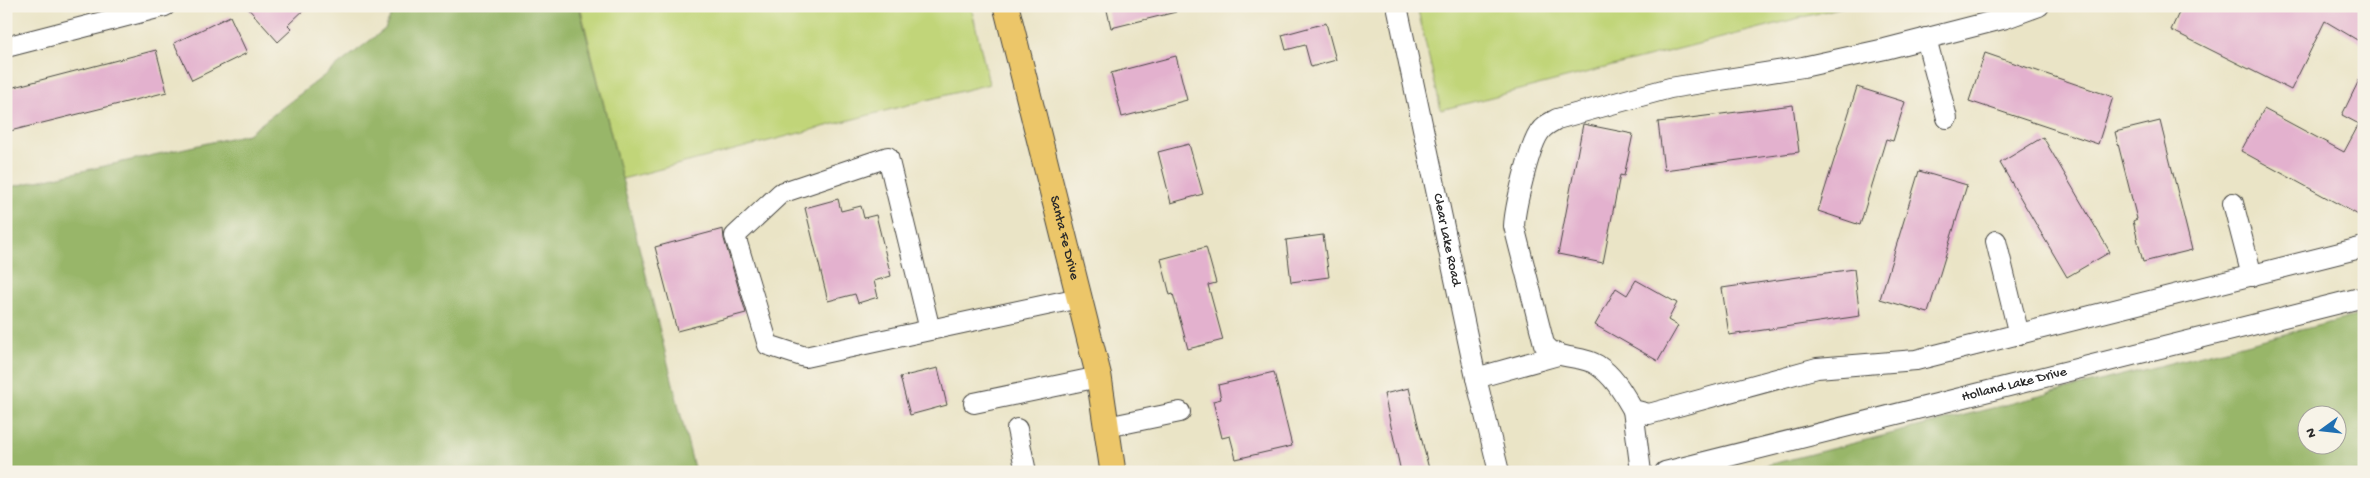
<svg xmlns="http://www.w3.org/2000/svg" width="2370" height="478" font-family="'Gochi Hand',sans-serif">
  <rect width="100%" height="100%" fill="#f7f3e8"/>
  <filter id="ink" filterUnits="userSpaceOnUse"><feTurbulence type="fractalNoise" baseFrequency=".02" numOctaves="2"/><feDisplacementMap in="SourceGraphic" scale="10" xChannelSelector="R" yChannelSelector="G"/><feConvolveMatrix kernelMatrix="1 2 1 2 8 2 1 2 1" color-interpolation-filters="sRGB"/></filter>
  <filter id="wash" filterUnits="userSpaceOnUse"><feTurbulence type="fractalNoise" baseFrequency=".0096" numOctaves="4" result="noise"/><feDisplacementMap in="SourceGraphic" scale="20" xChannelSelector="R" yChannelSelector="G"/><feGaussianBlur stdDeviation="1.12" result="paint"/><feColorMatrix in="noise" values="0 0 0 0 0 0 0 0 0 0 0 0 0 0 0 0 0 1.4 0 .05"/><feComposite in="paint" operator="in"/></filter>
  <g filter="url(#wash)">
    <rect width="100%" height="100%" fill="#eae4c6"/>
    <path fill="#c1d579" stroke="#768052" d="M580,6H971L989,84L622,179Z
      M1417,6H1846L1441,110Z"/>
    <path fill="#98b669" stroke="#62704a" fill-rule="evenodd" d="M395,6H579L695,472H6V188L248,134L385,29Z
      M2364,314V472H1740ZM2308,416H2338V446H2308Z"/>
    <g id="blocks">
      <path fill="#e3b1ce" d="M246,6H308L288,25L292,29L278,42Z
        M1106,6H1175L1176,12L1111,28Z
        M2182,6H2364V44L2325,21L2291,90L2171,30Z
        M230,16L247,53L192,80L174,43Z
        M1326,23L1336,60L1311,67L1305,45L1286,50L1282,35Z
        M156,50L167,92L6,132V89Z
        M1985,53L2113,97L2098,144L1969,101Z
        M1176,56L1187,100L1122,117L1111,73Z
        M2364,70V218L2241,151L2264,109L2344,152L2359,124L2342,115Z
        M1857,87L1905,102L1893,141L1886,139L1860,225L1818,211Z
        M1793,105L1799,152L1664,170L1658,122Z
        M2160,121L2192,250L2143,262L2133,221L2137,219L2115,132Z
        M1583,124L1633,134L1624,176L1620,175L1603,263L1558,254Z
        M2043,137L2110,252L2067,277L2000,163Z
        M1189,144L1203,194L1171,203L1158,152Z
        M1919,171L1967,185L1928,313L1880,299Z
        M838,199L841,211L861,206L864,218L876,215L891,276L874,281L878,297L858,303L855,294L828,301L805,208Z
        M723,229L724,239L746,313L677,331L655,247Z
        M1323,235L1329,277L1291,282L1286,240Z
        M1206,247L1216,283L1208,285L1223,340L1188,349L1173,294L1170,295L1161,259Z
        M1854,269L1860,316L1729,335L1722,288Z
        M1636,280L1677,303L1668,320L1678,326L1658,361L1595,325L1616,288L1627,295Z
        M938,368L947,405L910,415L900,377Z
        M1274,372L1292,446L1236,459L1230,436L1222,438L1213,401L1221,399L1218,385Z
        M1409,388L1429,469L1419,472H1401L1384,394Z"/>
    </g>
  </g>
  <g filter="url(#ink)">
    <use href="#blocks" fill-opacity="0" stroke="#484742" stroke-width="1"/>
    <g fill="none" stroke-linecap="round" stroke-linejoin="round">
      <g stroke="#484742" stroke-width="22">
        <g id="minor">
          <path id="s1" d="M1397,6L1476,378L1499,472"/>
          <path d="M2039,6L2006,18L1885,49L1803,67L1670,88L1557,119C1550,123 1543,126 1539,133C1529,148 1515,207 1514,226L1544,344C1556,361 1580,354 1597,365C1614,376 1623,393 1633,410L1649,414L1817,368L1916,360L2364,247"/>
          <path d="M1926,38L1947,118"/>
          <path d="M6,47L165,6"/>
          <path d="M2233,203L2252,276"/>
          <path d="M1996,241L2019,335"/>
          <path d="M930,330L805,357L768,345L735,236L781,193L888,157L930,330L1079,298"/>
          <path d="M1476,378L1558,355"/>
          <path d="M974,403L1099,377"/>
          <path d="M1633,410L1641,472"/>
          <path d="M1107,427L1180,412"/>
          <path d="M1017,429L1026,472"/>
          <path id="s2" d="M1665,472L2364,297"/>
        </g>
      </g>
      <g stroke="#484742" stroke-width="27">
        <g id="major">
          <path id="s3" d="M1006,6L1099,377L1113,472"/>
        </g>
      </g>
      <use href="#minor" stroke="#fff" stroke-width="20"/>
      <use href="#major" stroke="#ecc669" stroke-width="25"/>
    </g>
  </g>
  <g text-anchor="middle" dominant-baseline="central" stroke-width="4" stroke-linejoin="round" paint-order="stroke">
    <g font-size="14" fill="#2b2b2b" stroke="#f7f3e8">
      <text stroke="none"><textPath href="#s3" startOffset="239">Santa Fe Drive</textPath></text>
      <text stroke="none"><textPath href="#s1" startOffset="239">Clear Lake Road</textPath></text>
      <text stroke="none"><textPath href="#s2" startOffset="360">Holland Lake Drive</textPath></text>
    </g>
  </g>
  <rect width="2370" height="478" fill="none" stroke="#f7f3e8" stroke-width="25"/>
  <g transform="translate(2322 430) rotate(255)"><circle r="24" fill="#f7f3e8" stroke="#a5a39c"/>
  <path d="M0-4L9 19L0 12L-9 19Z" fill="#1f6fb2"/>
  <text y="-8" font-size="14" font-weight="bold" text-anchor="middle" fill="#2b2b2b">N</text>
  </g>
</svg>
